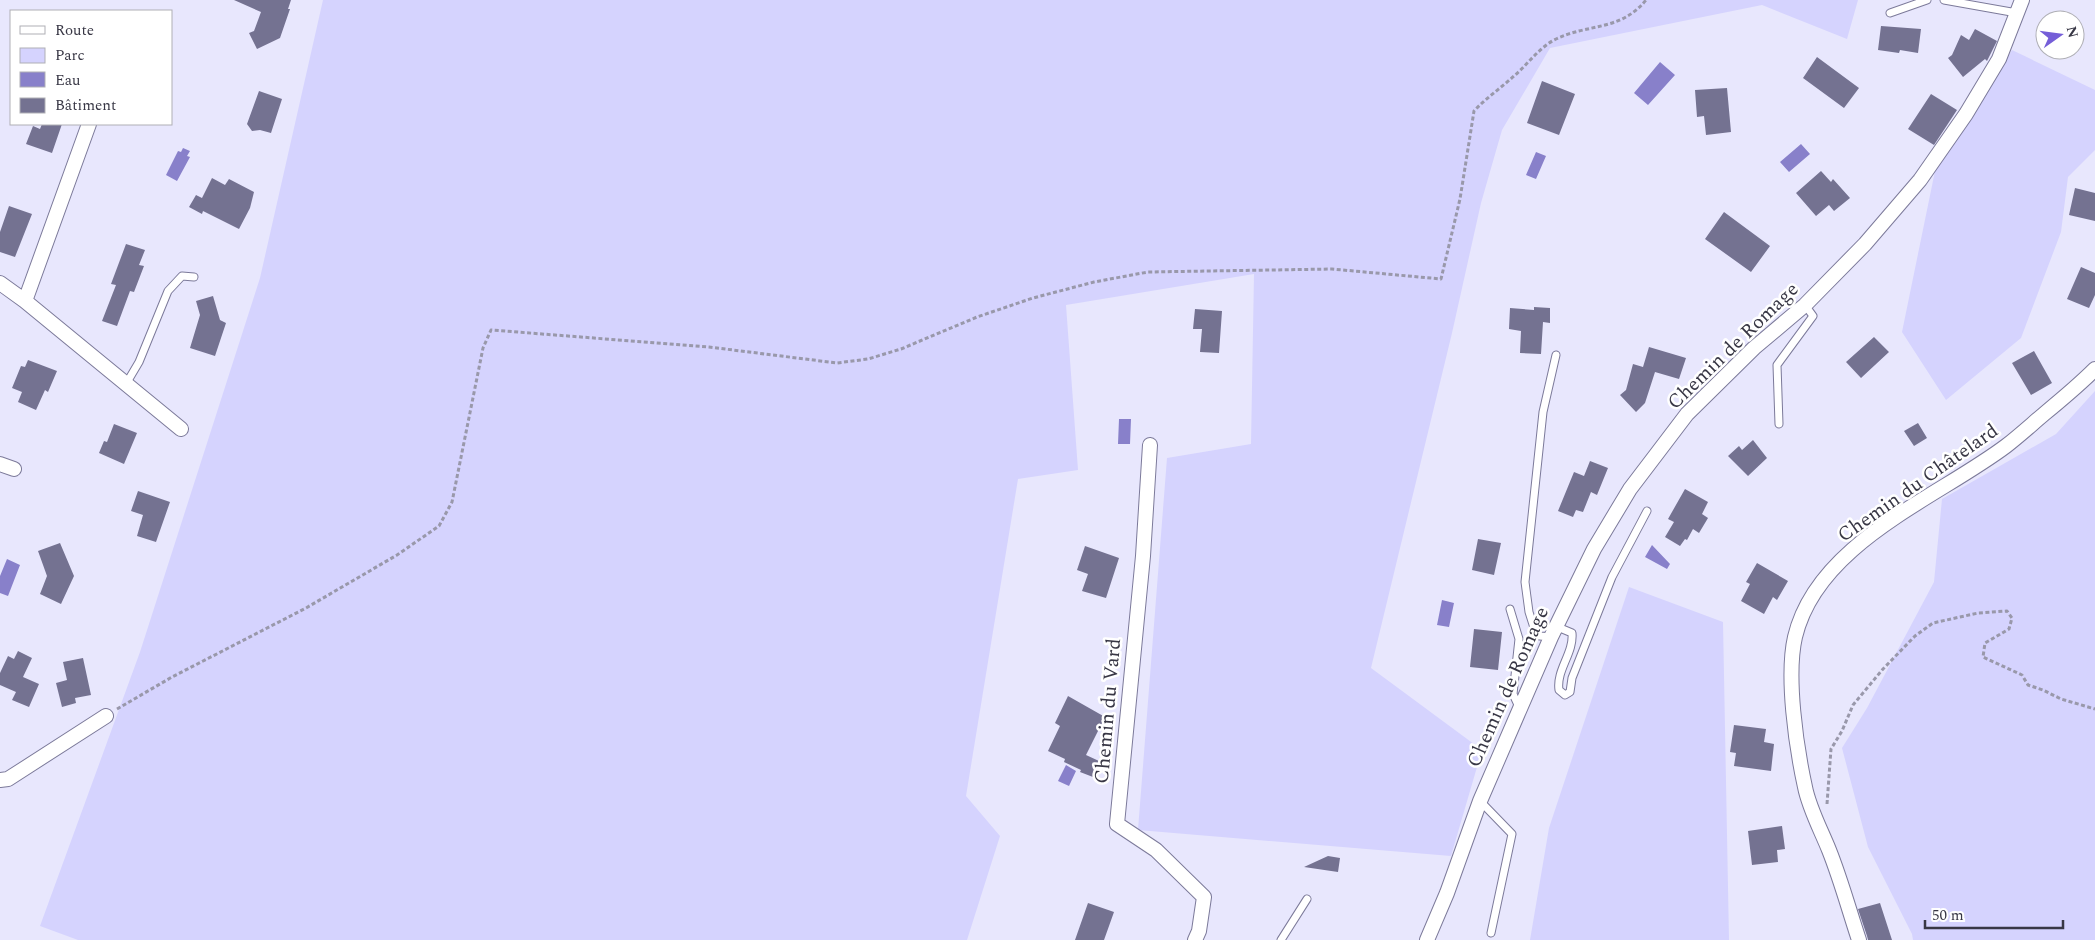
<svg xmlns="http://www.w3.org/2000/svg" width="2095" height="940" font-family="Spectral,serif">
  <rect width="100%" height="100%" fill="#e8e7fd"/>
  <path fill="#d5d3fe" d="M323,0H1858L1847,39L1762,5L1550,48L1502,130L1481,203L1452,333L1371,668L1482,750L1451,856L1138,830L1167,458L1251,444L1254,274L1066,305L1078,470L1018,479L966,796L1000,836L967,940H78L40,926L140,652L260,278Z
    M2012,50L2095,90V150L2068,177L2061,232L2021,338L1946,400L1902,332L1935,171Z
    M2095,391V940H1913L1912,934L1868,847L1842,748L1867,708L1934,582L1942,499L2056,434Z
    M1629,587L1723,622L1729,940H1530L1549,828Z"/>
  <path fill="#8880ca" d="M1660,62L1675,75L1648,105L1634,93Z
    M1801,144L1810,154L1789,172L1780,162Z
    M183,148L190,151L187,156L190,157L177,181L166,175L178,151L181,152Z
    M1536,152L1546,156L1536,179L1526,175Z
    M1119,419H1131L1130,444H1118Z
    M1652,545L1670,564L1667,569L1645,557Z
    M7,559L20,565L8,596L0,593V576Z
    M1442,600L1454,603L1449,627L1437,625Z
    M1066,765L1076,771L1069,786L1058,781Z"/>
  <path fill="#747291" d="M234,0H291L288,9H290L280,38L257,49L249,33L254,31L261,12Z
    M1881,26L1921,29L1918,53L1900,50L1899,53L1878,50Z
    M1975,29L1997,41L1987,61L1985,59L1963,77L1948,58L1952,55L1961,35L1969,40Z
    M1817,57L1859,88L1844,108L1803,78Z
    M1542,81L1575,94L1559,135L1527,123Z
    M1727,88L1731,132L1706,135L1704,116L1697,117L1695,90Z
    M259,91L282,99L271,133L260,130L252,131L247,124Z
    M1931,94L1957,110L1934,145L1908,129Z
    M42,124H62L52,153L26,144L33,126L40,129Z
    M1821,171L1831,182L1833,179L1850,198L1834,211L1829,205L1816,216L1796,193Z
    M212,178L225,185L229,179L254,192L250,208L239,229L203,211L202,214L189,207L196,195L202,198Z
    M2075,188L2095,193V221L2069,215Z
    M9,206L32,214L15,257L0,252V232Z
    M1724,212L1770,246L1751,272L1705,239Z
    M126,244L145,250L139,265L144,266L134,292L130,291L117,326L102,321L116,285L111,284Z
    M2081,267L2095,273V295L2089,308L2067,299Z
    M213,296L220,320L226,323L215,356L190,348L200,315L196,301Z
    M1534,307L1550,308V323L1543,322L1541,354L1520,353L1521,331L1509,329L1510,308L1534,310Z
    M1195,309L1222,311L1219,353L1200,352L1202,329H1193Z
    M1874,337L1889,352L1861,378L1846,362Z
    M1649,347L1686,358L1679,379L1655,372L1645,403L1636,412L1620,395L1626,390L1633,364L1643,367Z
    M2034,351L2052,383L2031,395L2012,363Z
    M28,360L57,371L48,392L45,390L36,410L18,402L22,392L12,388L21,366L25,367Z
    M1918,423L1927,438L1914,446L1904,431Z
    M114,424L137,433L124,464L99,453L104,441L107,442Z
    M1753,440L1767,458L1748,476L1728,456L1739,446L1742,450Z
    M1590,461L1608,468L1597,495L1591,492L1583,512L1576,510L1573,517L1558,511L1574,472L1584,476Z
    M1685,489L1708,502L1702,514L1708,518L1699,533L1693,529L1687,540L1685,539L1680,546L1665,537L1674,522L1668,519Z
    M138,491L170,502L156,542L137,536L143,515L131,511Z
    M1478,539L1501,543L1494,575L1472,570Z
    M60,543L74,576L61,604L40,594L47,576L38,551Z
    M1085,546L1119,558L1106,598L1082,591L1088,574L1077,570Z
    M1757,563L1788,581L1777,600L1773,597L1764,614L1741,601L1750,584L1746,582Z
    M1474,629L1502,632L1498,670L1470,667Z
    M18,651L32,658L23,677L39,684L29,707L12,700L16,692L0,685V673L8,656L14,659Z
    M83,658L91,695L75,698L76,703L62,707L56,683L67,680L63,662Z
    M1068,696L1105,717L1086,755L1099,761L1093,777L1080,772L1081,770L1064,762L1065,759L1048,751L1060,726L1055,723Z
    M1734,725L1766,729L1764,742L1774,744L1771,771L1734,766L1736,753L1730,752Z
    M1782,826L1785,849L1777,850L1778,862L1752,865L1748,831Z
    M1328,856L1340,858L1338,872L1304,867Z
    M1088,903L1114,912L1104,940H1075Z
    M1880,903L1892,940H1868L1867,936L1858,909Z"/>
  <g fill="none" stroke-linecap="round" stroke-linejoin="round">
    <g stroke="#7c7a9a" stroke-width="9">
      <path id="service" d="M1944,0L2017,13
        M1890,13L1927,0
        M1556,355L1543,412L1525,582L1529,612L1535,631L1540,636L1551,637L1560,628L1572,633C1574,653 1556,670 1559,690L1565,695L1570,692L1572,678L1612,577L1647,511
        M126,384L139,362L168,291L182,276L194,277
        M1779,424L1777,365L1813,316L1805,305
        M1510,609L1519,639L1513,694L1519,707
        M1480,801L1512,834L1491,933
        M1281,940L1307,899"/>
    </g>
    <g stroke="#7c7a9a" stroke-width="16">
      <path id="minor" d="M0,283L25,301L181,429
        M25,301L89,124
        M1150,445L1143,556L1117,824L1156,850L1204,897L1199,931L1195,940
        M0,464L14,469
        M0,780L8,779L106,716
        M1427,940L1447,893L1480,801L1551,637L1594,549L1630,489L1687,414L1754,348L1805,305L1865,244L1920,180L1966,114L1999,59L2022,0
        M1859,940C1849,910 1841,880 1829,850C1821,830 1809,808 1805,787C1796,746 1786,676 1795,637C1817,543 1937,498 2006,446C2019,436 2031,425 2044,414C2061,400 2079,385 2095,369"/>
    </g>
    <path stroke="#9998aa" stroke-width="3" stroke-dasharray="4 2.5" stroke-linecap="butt" d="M117,709L172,677L306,608L397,555L439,526L452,502L483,348L491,330L709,347L837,363L868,359L901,349L977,317L1033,298L1094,282L1148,272L1332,269L1441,279L1460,199L1474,111C1486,98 1501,88 1514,76C1527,65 1538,49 1554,40C1587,23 1620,32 1646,0
      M1827,804L1831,749L1842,731L1853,705L1883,669L1915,636L1933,623L1978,613L2007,611L2012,618L2009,629L1985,643L1983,657L2022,675L2028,685L2043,690L2061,699L2095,709"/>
    <use href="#service" stroke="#fff" stroke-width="7"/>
    <use href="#minor" stroke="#fff" stroke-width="14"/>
  </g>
  <g text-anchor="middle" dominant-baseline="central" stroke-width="5" stroke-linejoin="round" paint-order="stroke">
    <g font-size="20" fill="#383745" stroke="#fff">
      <text transform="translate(1733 346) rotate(-44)">Chemin de Romage</text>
      <text transform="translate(1918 483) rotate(-35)">Chemin du Châtelard</text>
      <text transform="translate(1508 687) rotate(-66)">Chemin de Romage</text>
      <text transform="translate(1108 711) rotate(-85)">Chemin du Vard</text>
    </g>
  </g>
  <rect x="10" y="10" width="162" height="115" fill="#ffffff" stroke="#afafb5"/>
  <rect x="20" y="26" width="25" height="8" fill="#ffffff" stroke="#afafb5"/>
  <text x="55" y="35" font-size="15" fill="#383745">Route</text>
  <rect x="20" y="48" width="25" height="15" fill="#d5d3fe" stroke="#afafb5"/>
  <text x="55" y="60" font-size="15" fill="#383745">Parc</text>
  <rect x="20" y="72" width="25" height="15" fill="#8880ca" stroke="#afafb5"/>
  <text x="55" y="85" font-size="15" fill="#383745">Eau</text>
  <rect x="20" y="98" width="25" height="15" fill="#747291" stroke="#afafb5"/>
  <text x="55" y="110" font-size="15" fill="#383745">Bâtiment</text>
  <g transform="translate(2060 35) rotate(76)"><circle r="24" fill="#ffffff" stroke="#afafb5"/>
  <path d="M0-4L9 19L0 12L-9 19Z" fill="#755ed8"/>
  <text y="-8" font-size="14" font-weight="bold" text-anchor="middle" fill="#383745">N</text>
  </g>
  <path d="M1925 920v8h138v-8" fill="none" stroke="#383745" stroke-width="2.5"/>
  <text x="1932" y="920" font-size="15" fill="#383745" stroke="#ffffff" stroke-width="4" paint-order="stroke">50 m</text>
</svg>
